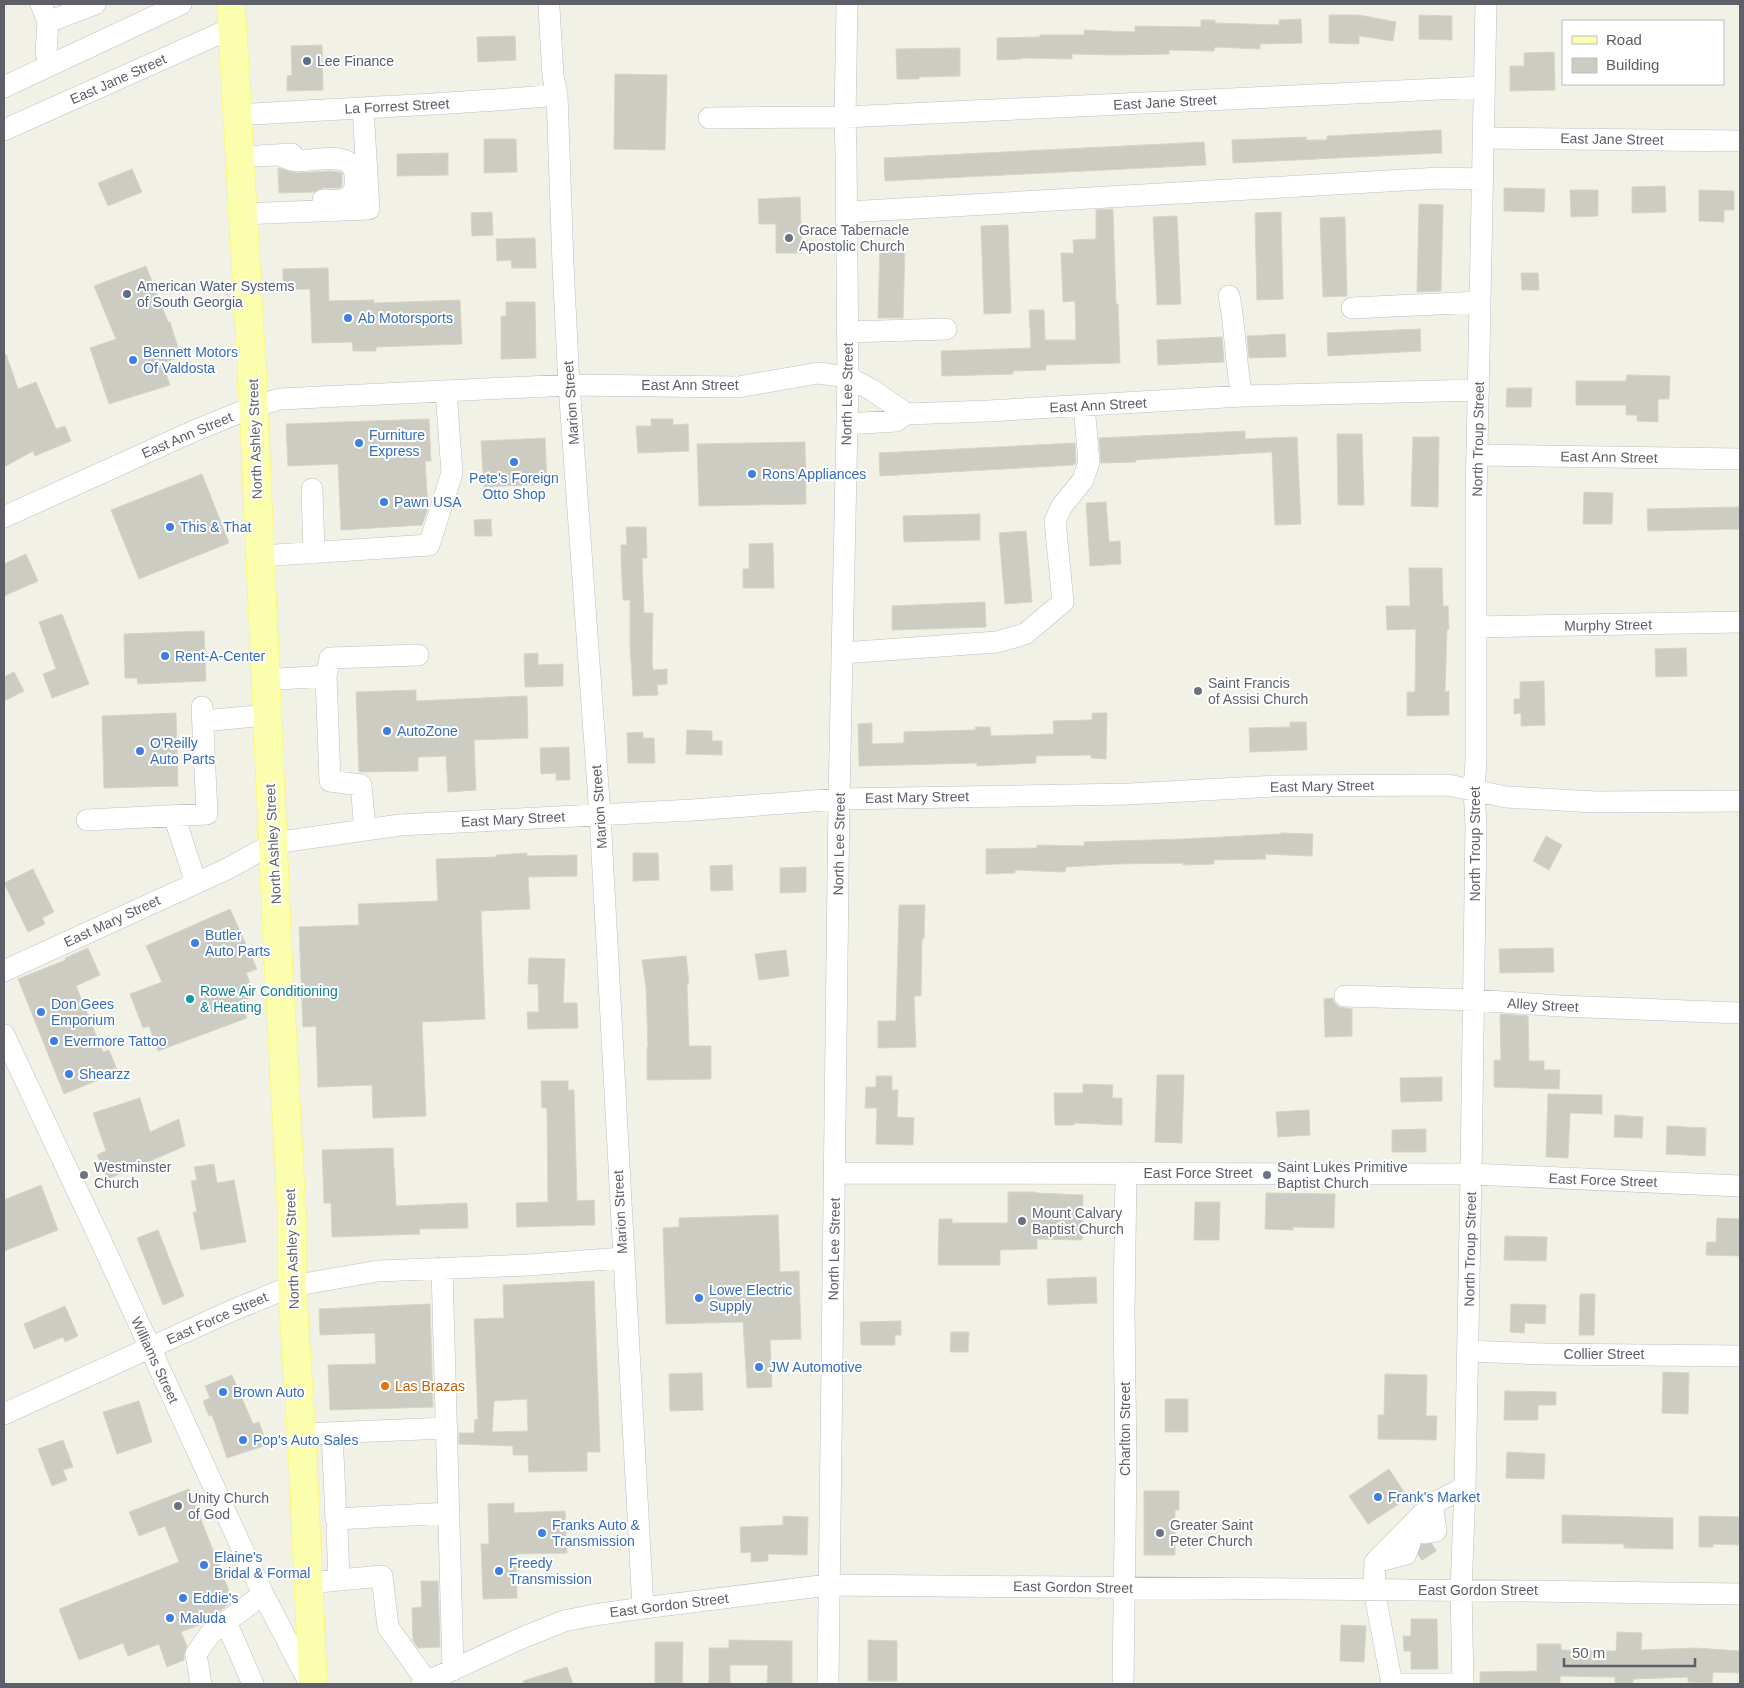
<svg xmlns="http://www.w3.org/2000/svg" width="1744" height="1688" font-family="Arial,sans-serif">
  <rect width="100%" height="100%" fill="#f1f1e6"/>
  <path fill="#ccccc3" stroke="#d7d5c4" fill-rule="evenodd" d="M1329,15H1359L1396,22L1393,41L1359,36V44L1329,43Z
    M1419,15L1452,16V40L1419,39Z
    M1301,19L1302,43L1260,44V49L1215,47L1214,51L1169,50V54L1115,55L1072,54V59L1022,58V59L997,60V38L1040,37V35H1084V30L1135,32V26L1201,27V20H1215V23L1279,25V20Z
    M515,36L516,60L478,62L477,37Z
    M322,45L323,90L287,91V76L292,75L291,46Z
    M960,48V76L919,77V79H897L896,49Z
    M1554,52L1555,90L1510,91V66H1524V53Z
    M615,74L667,75L665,150L614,149Z
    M1441,130L1442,153L1233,163L1232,140L1306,137V140H1327V136Z
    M484,139H516L517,172L484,173Z
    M1204,142L1206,165L885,181L884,158Z
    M448,153V175L397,176V154Z
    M278,168L297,173L330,171L339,172L342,173V186L340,188H323L314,192L279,193Z
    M132,169L142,192L108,206L98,183Z
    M1665,186L1666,212L1632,213V187Z
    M1504,188L1545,189L1544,212L1504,211Z
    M1570,190H1598V216L1571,217Z
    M1699,190L1734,191V210H1724V222L1699,221Z
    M800,197L802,253H776V224H759L758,199Z
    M1419,204L1443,205L1441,291L1417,292Z
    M1113,209L1116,304H1118L1120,363L1046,365V370L1013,371V374L942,376L941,351L1031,348L1029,310H1044L1045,340H1076L1075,301L1063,302L1061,253H1074L1073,240L1096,239V210Z
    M492,212L493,235L472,236L471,213Z
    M1281,212L1283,299L1257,300L1255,213Z
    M1177,216L1181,304L1157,305L1153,217Z
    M1345,217L1347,296L1323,297L1320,218Z
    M1008,225L1011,313L984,314L981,226Z
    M535,238L536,268H512L511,260L497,261L496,239Z
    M880,247H905L903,318H878Z
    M146,266L168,322H170L181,357L162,363L170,385L109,404L90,348L116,339L94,286Z
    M328,268L329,301L374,300V303L460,300L462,344L376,347V351H353L352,342L312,343L310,289L283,290V269Z
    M1521,273H1538L1539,290H1522Z
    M506,302H535L536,358L501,359V316H506Z
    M1420,329L1421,351L1328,356L1327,333Z
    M1285,334L1286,357L1249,358L1247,336Z
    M1222,337L1224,362L1158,365L1157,340Z
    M4,354H6L18,389L36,382L56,429L65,426L71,441L35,456L33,451L4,467Z
    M1627,375L1670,376L1669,399H1658V422L1637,421V415H1626V405H1576V381H1626Z
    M1507,388H1532L1531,407H1506Z
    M429,419L431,461H425L428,508L422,525L341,530L338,464L288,466L286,424Z
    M651,419H673V425L688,424L689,451L638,453L636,426H651Z
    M1245,431V439L1297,437L1301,524L1275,525L1272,452L1135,460L1136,462L1101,463L1099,438Z
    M1337,434H1362L1364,505H1338Z
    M1413,437H1439L1438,507L1411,506Z
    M545,438L547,484L484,487L481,441Z
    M805,442L806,504L699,506L697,444Z
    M1075,443L1076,461L1075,464L1073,465L880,476L879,453Z
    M202,474L229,543L139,579L111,510Z
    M1584,492L1613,493L1612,524H1583Z
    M1106,502L1109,542L1120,541L1121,564L1090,566L1086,503Z
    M1740,507V529L1648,531L1647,509Z
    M980,514V540L904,542L903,516Z
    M491,519L492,536H475L474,520Z
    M626,527H646L647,558H642L644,613H653L652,662L653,670L667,669V684L657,685L658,695L633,696L630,644V600H623L621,559V545H627Z
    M1026,531L1032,602L1005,604L999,533Z
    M773,543L774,588H743V569H749V544Z
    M26,554L38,581L4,596V564Z
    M1409,568H1442L1443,606H1448L1449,629H1447L1445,692L1449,691V715L1407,716V692H1415L1416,629L1387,630L1386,606H1410Z
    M985,602L986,627L892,630V606Z
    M62,614L89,684L52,698L43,674L56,669L39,622Z
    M204,631L206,681L138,684L137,678H125L124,634Z
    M1686,648L1687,676L1656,677L1655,649Z
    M538,653V665L563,664V686L525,687L524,654Z
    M14,672L24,691L4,701V677Z
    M1544,681L1545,725L1521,726V713L1514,714V699H1520V682Z
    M416,690V701L527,696L528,738L474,740L476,790L448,792L446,756L418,757V771L359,772L356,692Z
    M176,713L178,786L104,788L102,716Z
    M1092,713H1107L1106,759L1091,758V755L1036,756V763L977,766V763L859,766L858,724L872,723V744L904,743V732L976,730L975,727H990L991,736L1054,734L1053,721L1092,720Z
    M1290,722H1306L1307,750L1250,752L1249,728L1290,727Z
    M687,730L712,731V741H722V755L686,754Z
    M643,732V738H654L655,763H628L627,733Z
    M569,747L570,780H556V773L541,774L540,748Z
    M1281,833L1313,834L1312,856L1265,854L1266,859L1214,860V864L1183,865V863L1116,864L1066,867L1065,872L1015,870V873L986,874V849L1037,848V845L1084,846V842L1182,839L1281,834Z
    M1546,836L1562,845L1549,870L1533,861Z
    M527,853V856L577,855V876L528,877L530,909L481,911L485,1019L422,1022L426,1116L373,1118L372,1085L318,1087L316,1026L303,1027L299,927L359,925L358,904L438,901L436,859L496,857V855Z
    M633,853H658L659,880L633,881Z
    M732,865L733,890L711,891L710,866Z
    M806,867V892L780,893V868Z
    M33,869L54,912L42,918L45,924L28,932L4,883Z
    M899,905H925L924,939H922L921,996H914L916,1047L878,1048V1021H896Z
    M230,909L257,969L246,973L255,996L240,1002L247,1018L158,1051L149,1026L143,1028L130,994L162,982L146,946Z
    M88,948L100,975L76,986L103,1052L109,1050L118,1072L64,1094L18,979L66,960L65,958Z
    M1553,948L1554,972L1500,973L1499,949Z
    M786,950L789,976L759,980L755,954Z
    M686,956L689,983H687L689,1046H711V1079L647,1080V1047H648L646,987L642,960Z
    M529,958L565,959L563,1003H577L578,1028L528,1029L527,1012H539L538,984H528Z
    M1333,998L1334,1002L1339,1007L1352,1009V1036L1325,1037L1324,999Z
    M1500,1014L1528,1016L1529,1061H1544V1070H1560L1559,1089L1494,1087V1060H1501Z
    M1157,1075H1184L1182,1143L1155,1142Z
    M876,1076H892V1090H898L897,1117L914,1118L913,1145L876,1144L877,1108H865L866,1087H876Z
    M1442,1077V1101L1401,1102L1400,1078Z
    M541,1081H568V1090H574L577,1201L594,1200L595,1225L517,1227L516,1203L548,1202L547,1108H542Z
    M1083,1084L1113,1085L1112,1098H1122V1125L1074,1123V1125H1055L1054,1093H1083Z
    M1548,1094L1602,1095V1114L1570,1113L1568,1158L1546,1157Z
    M140,1098L150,1132L179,1119L185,1146L108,1179L97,1155L106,1151L93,1113Z
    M1309,1110L1310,1135L1278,1137L1276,1112Z
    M1615,1115L1643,1117L1642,1138L1614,1137Z
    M1667,1126L1706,1128L1705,1156L1666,1154Z
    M1426,1129V1152H1392V1130Z
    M393,1148L396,1206L467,1203L468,1228L419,1229L420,1234L332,1237L331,1203H324L322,1150Z
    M214,1164L217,1183L234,1180L246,1242L201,1250L193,1212H197L191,1181L197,1180L194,1167Z
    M41,1185L58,1230L4,1251V1200Z
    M1008,1192H1036V1193L1083,1195L1082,1240L1037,1239V1249L1000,1250V1265H938L939,1219H952V1223H1008Z
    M1266,1193L1335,1194L1334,1228L1293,1227V1230L1265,1229Z
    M1195,1202H1220L1219,1240H1194Z
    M778,1215L780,1272L799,1271L801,1339L770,1340L772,1387L747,1388L743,1322L666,1324L663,1228L679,1227V1218Z
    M1717,1218L1740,1219V1256L1706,1255L1707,1242H1716Z
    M158,1230L184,1296L163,1305L137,1238Z
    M1505,1236L1547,1237L1546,1261L1504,1260Z
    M1096,1277L1097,1303L1048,1305L1047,1279Z
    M594,1281L600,1452H587V1471L529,1472L528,1455H513V1446L459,1444V1433H474L475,1419L478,1420L474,1319L504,1318L503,1285ZM527,1399L528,1431L492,1432L494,1401Z
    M1580,1294H1595L1594,1335H1579Z
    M430,1304L433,1407L330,1410L328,1365L376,1364L375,1333L320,1335L319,1309Z
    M1511,1304L1546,1305L1545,1324L1525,1323L1524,1333L1510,1332Z
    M65,1306L78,1336L65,1342L63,1337L34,1349L24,1324Z
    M901,1321V1335H895V1345H861L860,1322Z
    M951,1332H969L968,1352H950Z
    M1663,1372L1689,1373L1688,1414L1662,1413Z
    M702,1373L703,1410L670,1411L669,1374Z
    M1385,1374L1427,1375L1426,1416H1437L1436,1440L1378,1439V1415H1384Z
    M232,1375L253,1424L259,1422L267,1445L227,1458L212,1415L209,1416L203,1401L210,1398L205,1386Z
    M1505,1391L1556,1392V1405H1538V1420H1504Z
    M1165,1399H1188V1432H1165Z
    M139,1401L152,1442L117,1454L103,1412Z
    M63,1440L73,1467L63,1470L67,1480L52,1486L38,1449Z
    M1507,1452L1545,1454L1544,1479L1506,1478Z
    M1389,1469L1408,1498L1368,1524L1349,1496Z
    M189,1489L233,1601L204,1623L181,1632L187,1646L184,1655V1660L167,1667L159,1644L128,1656L123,1643L79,1660L59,1609L179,1562L165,1526L139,1536L129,1512Z
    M1144,1491H1179V1510H1175V1555H1144Z
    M514,1503V1513L565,1511L567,1553L516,1554L517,1598L483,1599L481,1544H489L488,1504Z
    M1562,1515L1673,1518V1549L1624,1548V1544L1562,1543Z
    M783,1516L808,1517L807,1555L768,1554V1561L751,1562V1552L741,1553L740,1527L783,1525Z
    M1699,1516L1740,1517V1545L1713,1544V1547H1699Z
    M421,1581H438L440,1647L418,1648L413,1641L412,1608L422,1607Z
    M1411,1619H1437L1438,1669H1411V1651H1404L1403,1636H1411Z
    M1341,1625L1366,1626L1364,1662L1340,1661Z
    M1617,1632L1642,1633L1641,1650L1695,1648L1740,1651V1673L1713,1672L1712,1683L1688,1682V1677L1633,1679V1684H1615V1677L1560,1676V1684H1480V1672L1537,1671V1644H1561V1650L1616,1651Z
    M729,1640L792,1641V1684H767L768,1665H730V1684H709V1648H729Z
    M868,1640L897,1641V1681H868Z
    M655,1642H683L682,1684H655Z
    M567,1667L573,1684H524L523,1681Z"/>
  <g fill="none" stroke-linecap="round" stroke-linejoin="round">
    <path stroke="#cccdc6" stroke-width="21" stroke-dasharray="21 11" stroke-linecap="butt" d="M1416,1552L1431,1542"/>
    <g stroke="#bebec6" stroke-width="22">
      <path id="minor" d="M41,4L48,22L95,4
        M549,7L553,76L557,95L563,264L569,385L600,815L643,1608
        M48,22L46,53L51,64
        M4,87L181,4
        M237,115C344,108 450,105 557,95
        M709,118L845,117L1484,87
        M4,130L232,28
        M1483,138L1740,141
        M279,155C284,157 291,160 297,161C311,161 336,155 348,162C358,168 359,194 346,199C340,201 330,200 323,200
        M240,157L292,154
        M847,212L1440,178L1482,179
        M243,214L369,209L363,108
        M1229,296C1236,329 1235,363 1242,396
        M1352,308L1480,302
        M847,332L946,329
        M847,424L896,421L907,414
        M1478,455L1740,459
        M312,489L314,553
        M4,517L194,431L253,407L280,399L569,385L738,387L818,373L848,377L872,390L907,414L988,411L1242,396L1479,390
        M260,556L429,545L452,473L446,391
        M1476,627L1740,622
        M842,653L997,642L1025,634L1063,602L1055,521L1062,506L1083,480L1089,462L1084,406
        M326,676L330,658L418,655
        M265,680L326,676L330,781L361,785L365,830
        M203,721L267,715
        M174,816L196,883
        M87,820L207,814L202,707
        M4,971L227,869L274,843L400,825L693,810L839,799L1129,794L1276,786L1448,785L1506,797L1596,802L1740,801
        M1345,996L1474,1000L1560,1006L1740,1013
        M4,1035L107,1254L263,1594L310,1684
        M835,1173L1471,1174L1740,1186
        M442,1268L453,1670
        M1468,1351L1545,1354L1740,1356
        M4,1414L231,1311L292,1286L378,1271L528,1265L623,1258
        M332,1433L336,1519L449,1513
        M301,1434L447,1428
        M337,1529L339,1580
        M1425,1533L1436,1531L1432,1504
        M1375,1562L1406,1554L1410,1543
        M308,1583L382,1576L388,1627L427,1682
        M226,1622L253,1684
        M201,1684L196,1654L210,1634L263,1594
        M422,1684L517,1640L564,1621L594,1615L643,1608L828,1585L1526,1591L1740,1594
        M828,1684L839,799L848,377L846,151L845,117L847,4
        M1123,1684L1126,1463L1124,1312L1126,1173
        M1463,1684L1461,1590L1465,1487L1471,1174L1476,825L1474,790L1476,760V500L1486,4
        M1463,1684H1392L1374,1590L1375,1562L1432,1504L1465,1487"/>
    </g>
    <g stroke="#fff352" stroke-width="29">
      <path id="major" d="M231,4L252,372L278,956L292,1216V1286L302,1443L313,1684"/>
    </g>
    <use href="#minor" stroke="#fff" stroke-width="21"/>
    <use href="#major" stroke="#fbffad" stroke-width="28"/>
  </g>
  <g fill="#5c6f8a" stroke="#fff" stroke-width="2">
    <circle cx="307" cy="61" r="5"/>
    <circle cx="127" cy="294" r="5"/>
  </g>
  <g fill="#6b7280" stroke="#fff" stroke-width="2">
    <circle cx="789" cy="238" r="5"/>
    <circle cx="1198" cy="691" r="5"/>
    <circle cx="84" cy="1175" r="5"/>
    <circle cx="1267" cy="1175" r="5"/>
    <circle cx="1022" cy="1221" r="5"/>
    <circle cx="178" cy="1506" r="5"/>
    <circle cx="1160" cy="1533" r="5"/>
  </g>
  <g fill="#3f7fe0" stroke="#fff" stroke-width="2">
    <circle cx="348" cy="318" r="5"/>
    <circle cx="133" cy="360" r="5"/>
    <circle cx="359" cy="443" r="5"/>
    <circle cx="514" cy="462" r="5"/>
    <circle cx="752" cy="474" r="5"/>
    <circle cx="384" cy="502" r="5"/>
    <circle cx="170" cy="527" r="5"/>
    <circle cx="165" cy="656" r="5"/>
    <circle cx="387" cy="731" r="5"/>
    <circle cx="140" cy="751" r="5"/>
    <circle cx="195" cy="943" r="5"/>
    <circle cx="41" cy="1012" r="5"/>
    <circle cx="54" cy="1041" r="5"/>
    <circle cx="69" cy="1074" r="5"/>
    <circle cx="699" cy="1298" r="5"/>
    <circle cx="759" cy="1367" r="5"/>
    <circle cx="223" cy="1392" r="5"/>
    <circle cx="243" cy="1440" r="5"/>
    <circle cx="1378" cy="1497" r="5"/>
    <circle cx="542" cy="1533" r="5"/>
    <circle cx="204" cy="1565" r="5"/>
    <circle cx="499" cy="1571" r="5"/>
    <circle cx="183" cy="1598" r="5"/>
    <circle cx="170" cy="1618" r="5"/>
  </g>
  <circle fill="#0f9aa8" stroke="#fff" stroke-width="2" cx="190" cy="999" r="5"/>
  <circle fill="#e8710a" stroke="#fff" stroke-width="2" cx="385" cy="1386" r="5"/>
  <g text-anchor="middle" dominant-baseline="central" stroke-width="4" stroke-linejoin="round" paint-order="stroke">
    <g font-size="14" fill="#4e5e75" stroke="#fff" text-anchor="start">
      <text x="317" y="61">Lee Finance</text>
      <text x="137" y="286">American Water Systems<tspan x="137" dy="16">of South Georgia</tspan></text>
    </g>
    <g font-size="14" fill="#5d6068" stroke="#fff">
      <text transform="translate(118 79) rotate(-24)">East Jane Street</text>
      <text transform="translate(1165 102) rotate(-3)">East Jane Street</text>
      <text transform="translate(397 106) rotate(-3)">La Forrest Street</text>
      <text transform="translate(1612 139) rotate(1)">East Jane Street</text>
      <text x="690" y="385">East Ann Street</text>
      <text transform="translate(847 394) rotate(-89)">North Lee Street</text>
      <text transform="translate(571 403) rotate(-94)">Marion Street</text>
      <text transform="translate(1098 405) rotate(-3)">East Ann Street</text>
      <text transform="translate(187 435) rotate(-23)">East Ann Street</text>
      <text transform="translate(255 439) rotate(-92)">North Ashley Street</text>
      <text transform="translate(1478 439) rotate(-89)">North Troup Street</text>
      <text transform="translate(1609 457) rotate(1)">East Ann Street</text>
      <text transform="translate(1608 625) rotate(-1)">Murphy Street</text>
      <text transform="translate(1322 786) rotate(-1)">East Mary Street</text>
      <text transform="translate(917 797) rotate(-1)">East Mary Street</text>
      <text transform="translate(599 807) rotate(-94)">Marion Street</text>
      <text transform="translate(513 819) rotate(-3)">East Mary Street</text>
      <text transform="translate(273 844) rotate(-93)">North Ashley Street</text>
      <text transform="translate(839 844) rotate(-89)">North Lee Street</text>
      <text transform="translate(1475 844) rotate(-90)">North Troup Street</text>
      <text transform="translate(112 921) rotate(-25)">East Mary Street</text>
      <text transform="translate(1543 1005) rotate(3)">Alley Street</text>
      <text x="1198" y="1173">East Force Street</text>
      <text transform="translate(1603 1180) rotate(2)">East Force Street</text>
      <text transform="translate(620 1212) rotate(-93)">Marion Street</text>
      <text transform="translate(292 1249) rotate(-92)">North Ashley Street</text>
      <text transform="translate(834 1249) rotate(-89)">North Lee Street</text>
      <text transform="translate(1470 1249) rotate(-89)">North Troup Street</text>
      <text transform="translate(217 1318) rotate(-24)">East Force Street</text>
      <text x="1604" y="1354">Collier Street</text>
      <text transform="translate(155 1360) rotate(65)">Williams Street</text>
      <text transform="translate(1125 1429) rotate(-90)">Charlton Street</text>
      <text transform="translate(1073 1587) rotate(1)">East Gordon Street</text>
      <text x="1478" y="1590">East Gordon Street</text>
      <text transform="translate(669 1605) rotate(-7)">East Gordon Street</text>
    </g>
    <g font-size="14" fill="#5b616d" stroke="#fff" text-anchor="start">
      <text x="799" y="230">Grace Tabernacle<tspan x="799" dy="16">Apostolic Church</tspan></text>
      <text x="1208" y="683">Saint Francis<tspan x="1208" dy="16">of Assisi Church</tspan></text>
      <text x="94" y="1167">Westminster<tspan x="94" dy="16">Church</tspan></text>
      <text x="1277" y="1167">Saint Lukes Primitive<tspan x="1277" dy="16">Baptist Church</tspan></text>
      <text x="1032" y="1213">Mount Calvary<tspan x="1032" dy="16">Baptist Church</tspan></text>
      <text x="188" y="1498">Unity Church<tspan x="188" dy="16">of God</tspan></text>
      <text x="1170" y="1525">Greater Saint<tspan x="1170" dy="16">Peter Church</tspan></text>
    </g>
    <g font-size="14" fill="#366cbe" stroke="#fff" text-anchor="start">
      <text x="358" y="318">Ab Motorsports</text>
      <text x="143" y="352">Bennett Motors<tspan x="143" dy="16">Of Valdosta</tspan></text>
      <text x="369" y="435">Furniture<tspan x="369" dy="16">Express</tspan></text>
      <text x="762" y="474">Rons Appliances</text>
      <text x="514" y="478" text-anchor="middle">Pete's Foreign<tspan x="514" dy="16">Otto Shop</tspan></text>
      <text x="394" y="502">Pawn USA</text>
      <text x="180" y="527">This &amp; That</text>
      <text x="175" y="656">Rent-A-Center</text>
      <text x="397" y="731">AutoZone</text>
      <text x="150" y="743">O'Reilly<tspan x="150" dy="16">Auto Parts</tspan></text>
      <text x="205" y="935">Butler<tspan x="205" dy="16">Auto Parts</tspan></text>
      <text x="51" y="1004">Don Gees<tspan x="51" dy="16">Emporium</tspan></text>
      <text x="64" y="1041">Evermore Tattoo</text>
      <text x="79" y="1074">Shearzz</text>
      <text x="709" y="1290">Lowe Electric<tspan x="709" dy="16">Supply</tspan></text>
      <text x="769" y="1367">JW Automotive</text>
      <text x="233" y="1392">Brown Auto</text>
      <text x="253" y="1440">Pop's Auto Sales</text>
      <text x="1388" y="1497">Frank's Market</text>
      <text x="552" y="1525">Franks Auto &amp;<tspan x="552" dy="16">Transmission</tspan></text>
      <text x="214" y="1557">Elaine's<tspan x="214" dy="16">Bridal &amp; Formal</tspan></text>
      <text x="509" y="1563">Freedy<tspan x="509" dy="16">Transmission</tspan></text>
      <text x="193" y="1598">Eddie's</text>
      <text x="180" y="1618">Maluda</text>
    </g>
    <g font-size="14" fill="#0d838f" stroke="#fff" text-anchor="start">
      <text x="200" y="991">Rowe Air Conditioning<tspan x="200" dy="16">&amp; Heating</tspan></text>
    </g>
    <g font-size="14" fill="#c56008" stroke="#fff" text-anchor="start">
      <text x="395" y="1386">Las Brazas</text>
    </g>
  </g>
  <rect width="1744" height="1688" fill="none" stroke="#5d6068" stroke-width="10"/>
  <rect x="1562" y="20" width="162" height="65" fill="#ffffff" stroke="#bebfc3"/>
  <rect x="1572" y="36" width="25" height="8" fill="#fbffad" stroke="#bebfc3"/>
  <text x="1606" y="45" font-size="15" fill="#5d6068">Road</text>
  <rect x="1572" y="58" width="25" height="15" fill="#ccccc3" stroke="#bebfc3"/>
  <text x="1606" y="70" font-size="15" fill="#5d6068">Building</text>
  <path d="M1564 1658v8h131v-8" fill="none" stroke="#5d6068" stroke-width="2.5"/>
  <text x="1572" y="1658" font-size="15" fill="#5d6068" stroke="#ffffff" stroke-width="4" paint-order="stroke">50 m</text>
</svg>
